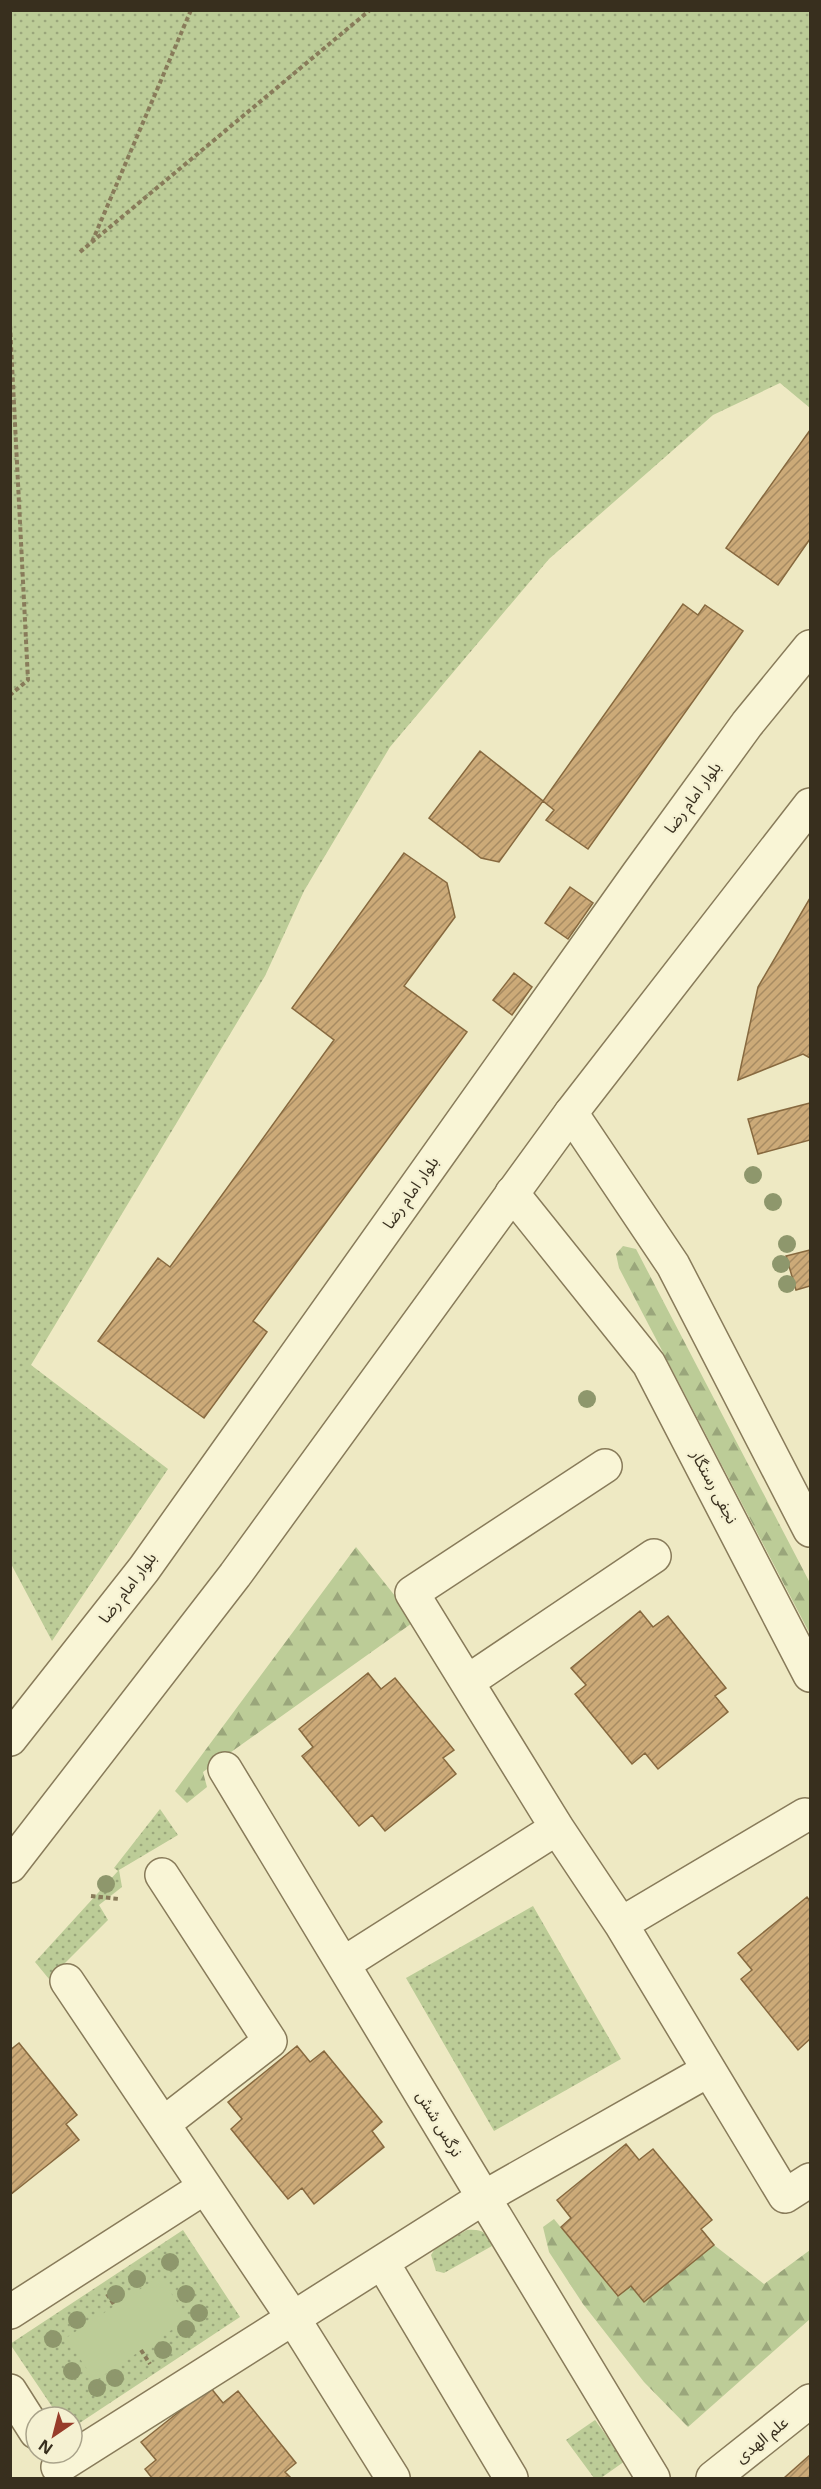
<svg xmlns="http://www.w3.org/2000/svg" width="821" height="2489" font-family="Georgia,'Noto Sans Arabic',serif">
  <defs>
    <pattern id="grass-dots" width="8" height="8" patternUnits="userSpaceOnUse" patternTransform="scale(1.5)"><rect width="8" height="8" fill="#bccc97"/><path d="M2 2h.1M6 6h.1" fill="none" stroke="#9aa67b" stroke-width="1.8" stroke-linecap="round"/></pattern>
    <pattern id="forest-firs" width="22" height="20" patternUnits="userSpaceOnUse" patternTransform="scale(1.5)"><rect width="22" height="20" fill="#bccc97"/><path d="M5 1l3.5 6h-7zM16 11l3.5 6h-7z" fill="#9aa67b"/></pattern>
    <pattern id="building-hatch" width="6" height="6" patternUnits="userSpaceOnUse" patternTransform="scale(1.5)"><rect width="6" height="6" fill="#ccaa78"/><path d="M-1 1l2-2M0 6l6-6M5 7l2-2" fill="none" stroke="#a78b62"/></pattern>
  </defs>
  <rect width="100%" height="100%" fill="#eee9c3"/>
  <path fill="url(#grass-dots)" d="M10,11H810V408L780,383L713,415L549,559L390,747L304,891L265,976L31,1365L168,1469L52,1641L10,1562Z
    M160,1809L178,1835L119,1870L122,1887L99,1905L108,1920L49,1979L35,1962L118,1871L114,1868Z
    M533,1906L621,2059L494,2131L406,1978Z
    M183,2230L240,2317L72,2428V2417H59L10,2344Z
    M467,2230C481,2229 488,2232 492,2246L444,2273L436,2271L431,2255L436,2247Z
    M595,2420L625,2461L601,2478H594L566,2440Z"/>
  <path fill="url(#forest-firs)" d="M623,1246L636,1249L810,1583V1634L619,1268L616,1254Z
    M356,1547L415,1621L203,1772L207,1787L187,1803L175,1791Z
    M554,2219L617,2296L631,2286L644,2302L714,2245L764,2284L810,2250V2319L688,2427L644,2382L583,2304L549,2252L543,2227Z"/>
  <path fill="#bccc97" d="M160,2276L188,2319L95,2381L66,2338Z"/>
  <path fill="url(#building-hatch)" stroke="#87693f" stroke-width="1.5" d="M810,430V539L778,585L726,548Z
    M683,604L698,615L705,605L743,631L588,849L546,820L554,810L543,801Z
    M480,751L543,801L499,862L481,858L429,818Z
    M404,853L447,883L455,917L404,986L467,1032L253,1321L267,1332L204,1418L98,1341L158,1258L170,1267L334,1040L292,1008Z
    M570,887L593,903L568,939L545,923Z
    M810,898V1058L803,1054L738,1080L758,987Z
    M514,973L532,987L512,1015L493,1000Z
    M810,1103V1140L758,1154L748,1119Z
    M810,1250V1286L796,1290L786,1256Z
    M640,1611L653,1627L668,1616L726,1688L715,1696L728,1712L658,1769L645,1753L632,1764L575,1694L586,1685L571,1668Z
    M368,1673L381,1689L395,1678L454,1750L443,1758L456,1774L385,1831L372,1815L359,1826L302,1756L313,1747L299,1729Z
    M807,1897L810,1901V2039L798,2050L741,1979L752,1970L738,1953Z
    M19,2043L77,2115L66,2124L79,2140L10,2195V2050Z
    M297,2046L310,2062L324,2051L382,2122L372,2131L384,2147L314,2204L302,2188L288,2199L231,2129L242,2119L228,2102Z
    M626,2144L639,2160L653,2149L712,2220L701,2229L714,2245L644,2302L631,2286L618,2296L561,2227L571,2218L557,2200Z
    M210,2387L223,2403L238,2391L296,2463L285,2472L291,2478H152L145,2469L156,2460L141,2442Z
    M810,2455V2478H784Z"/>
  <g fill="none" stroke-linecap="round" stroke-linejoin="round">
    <g stroke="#887b5a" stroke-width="36">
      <path id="minor" d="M571,1113L673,1265L810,1530
        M512,1193L649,1364L810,1675
        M605,1466L412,1593L557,1828L621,1924L785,2196L810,2180
        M467,1682L654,1556
        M225,1769L653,2478
        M162,1875L270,2041L163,2124
        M621,1924L805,1815
        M343,1964L557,1828
        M67,1981L293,2318L393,2478
        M382,2262L511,2478
        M10,2312L205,2187
        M10,2391L36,2432
        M58,2467L483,2198L707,2071
        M713,2478L810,2401"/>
    </g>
    <g stroke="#887b5a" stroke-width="36">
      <path id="tertiary" d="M10,1739L144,1569L638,874L747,724L810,647
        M10,1866L235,1575L571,1113L810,805"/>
    </g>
    <path stroke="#887b5a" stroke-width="4" stroke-dasharray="4.5 3" stroke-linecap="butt" d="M92,242L191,10
      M80,252L370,10
      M10,325L28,680L10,695
      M91,1896L119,1899
      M107,2294L115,2306
      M141,2350L150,2364"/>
    <use href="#minor" stroke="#f9f5d6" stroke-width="33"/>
    <use href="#tertiary" stroke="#f9f5d6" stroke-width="33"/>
  </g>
  <g fill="#8e976c">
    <circle cx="753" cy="1175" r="9"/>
    <circle cx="773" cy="1202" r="9"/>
    <circle cx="787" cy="1244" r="9"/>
    <circle cx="781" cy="1264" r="9"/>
    <circle cx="787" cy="1284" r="9"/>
    <circle cx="587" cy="1399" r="9"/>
    <circle cx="106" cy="1884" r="9"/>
    <circle cx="170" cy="2262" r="9"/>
    <circle cx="137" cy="2279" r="9"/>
    <circle cx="116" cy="2294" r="9"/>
    <circle cx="186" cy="2294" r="9"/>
    <circle cx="199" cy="2313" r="9"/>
    <circle cx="77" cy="2320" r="9"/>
    <circle cx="186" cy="2329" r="9"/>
    <circle cx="53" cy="2339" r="9"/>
    <circle cx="163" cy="2350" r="9"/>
    <circle cx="72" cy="2371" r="9"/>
    <circle cx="115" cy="2378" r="9"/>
    <circle cx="97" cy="2388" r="9"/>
  </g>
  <g text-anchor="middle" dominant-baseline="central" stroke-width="4.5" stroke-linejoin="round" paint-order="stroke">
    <g font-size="16" fill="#382f1e" stroke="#f5f1d2">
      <text transform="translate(693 798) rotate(-54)">بلوار امام رضا</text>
      <text transform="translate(411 1193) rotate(-55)">بلوار امام رضا</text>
      <text transform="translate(714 1487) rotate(62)">نجفی رستگار</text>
      <text transform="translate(128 1588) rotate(-53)">بلوار امام رضا</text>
      <text transform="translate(439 2124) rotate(59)">نرگس شش</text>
      <text transform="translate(762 2440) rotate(-39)">علم الهدی</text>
    </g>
  </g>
  <rect width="821" height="2489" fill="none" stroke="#382f1e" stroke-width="24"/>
  <g transform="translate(54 2435) rotate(215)"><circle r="28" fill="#f5f1d2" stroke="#a9a38a" stroke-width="1.5"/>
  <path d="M0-4.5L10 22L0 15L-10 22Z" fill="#973c2a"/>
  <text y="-9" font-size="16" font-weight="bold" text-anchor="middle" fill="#382f1e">N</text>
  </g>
</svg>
